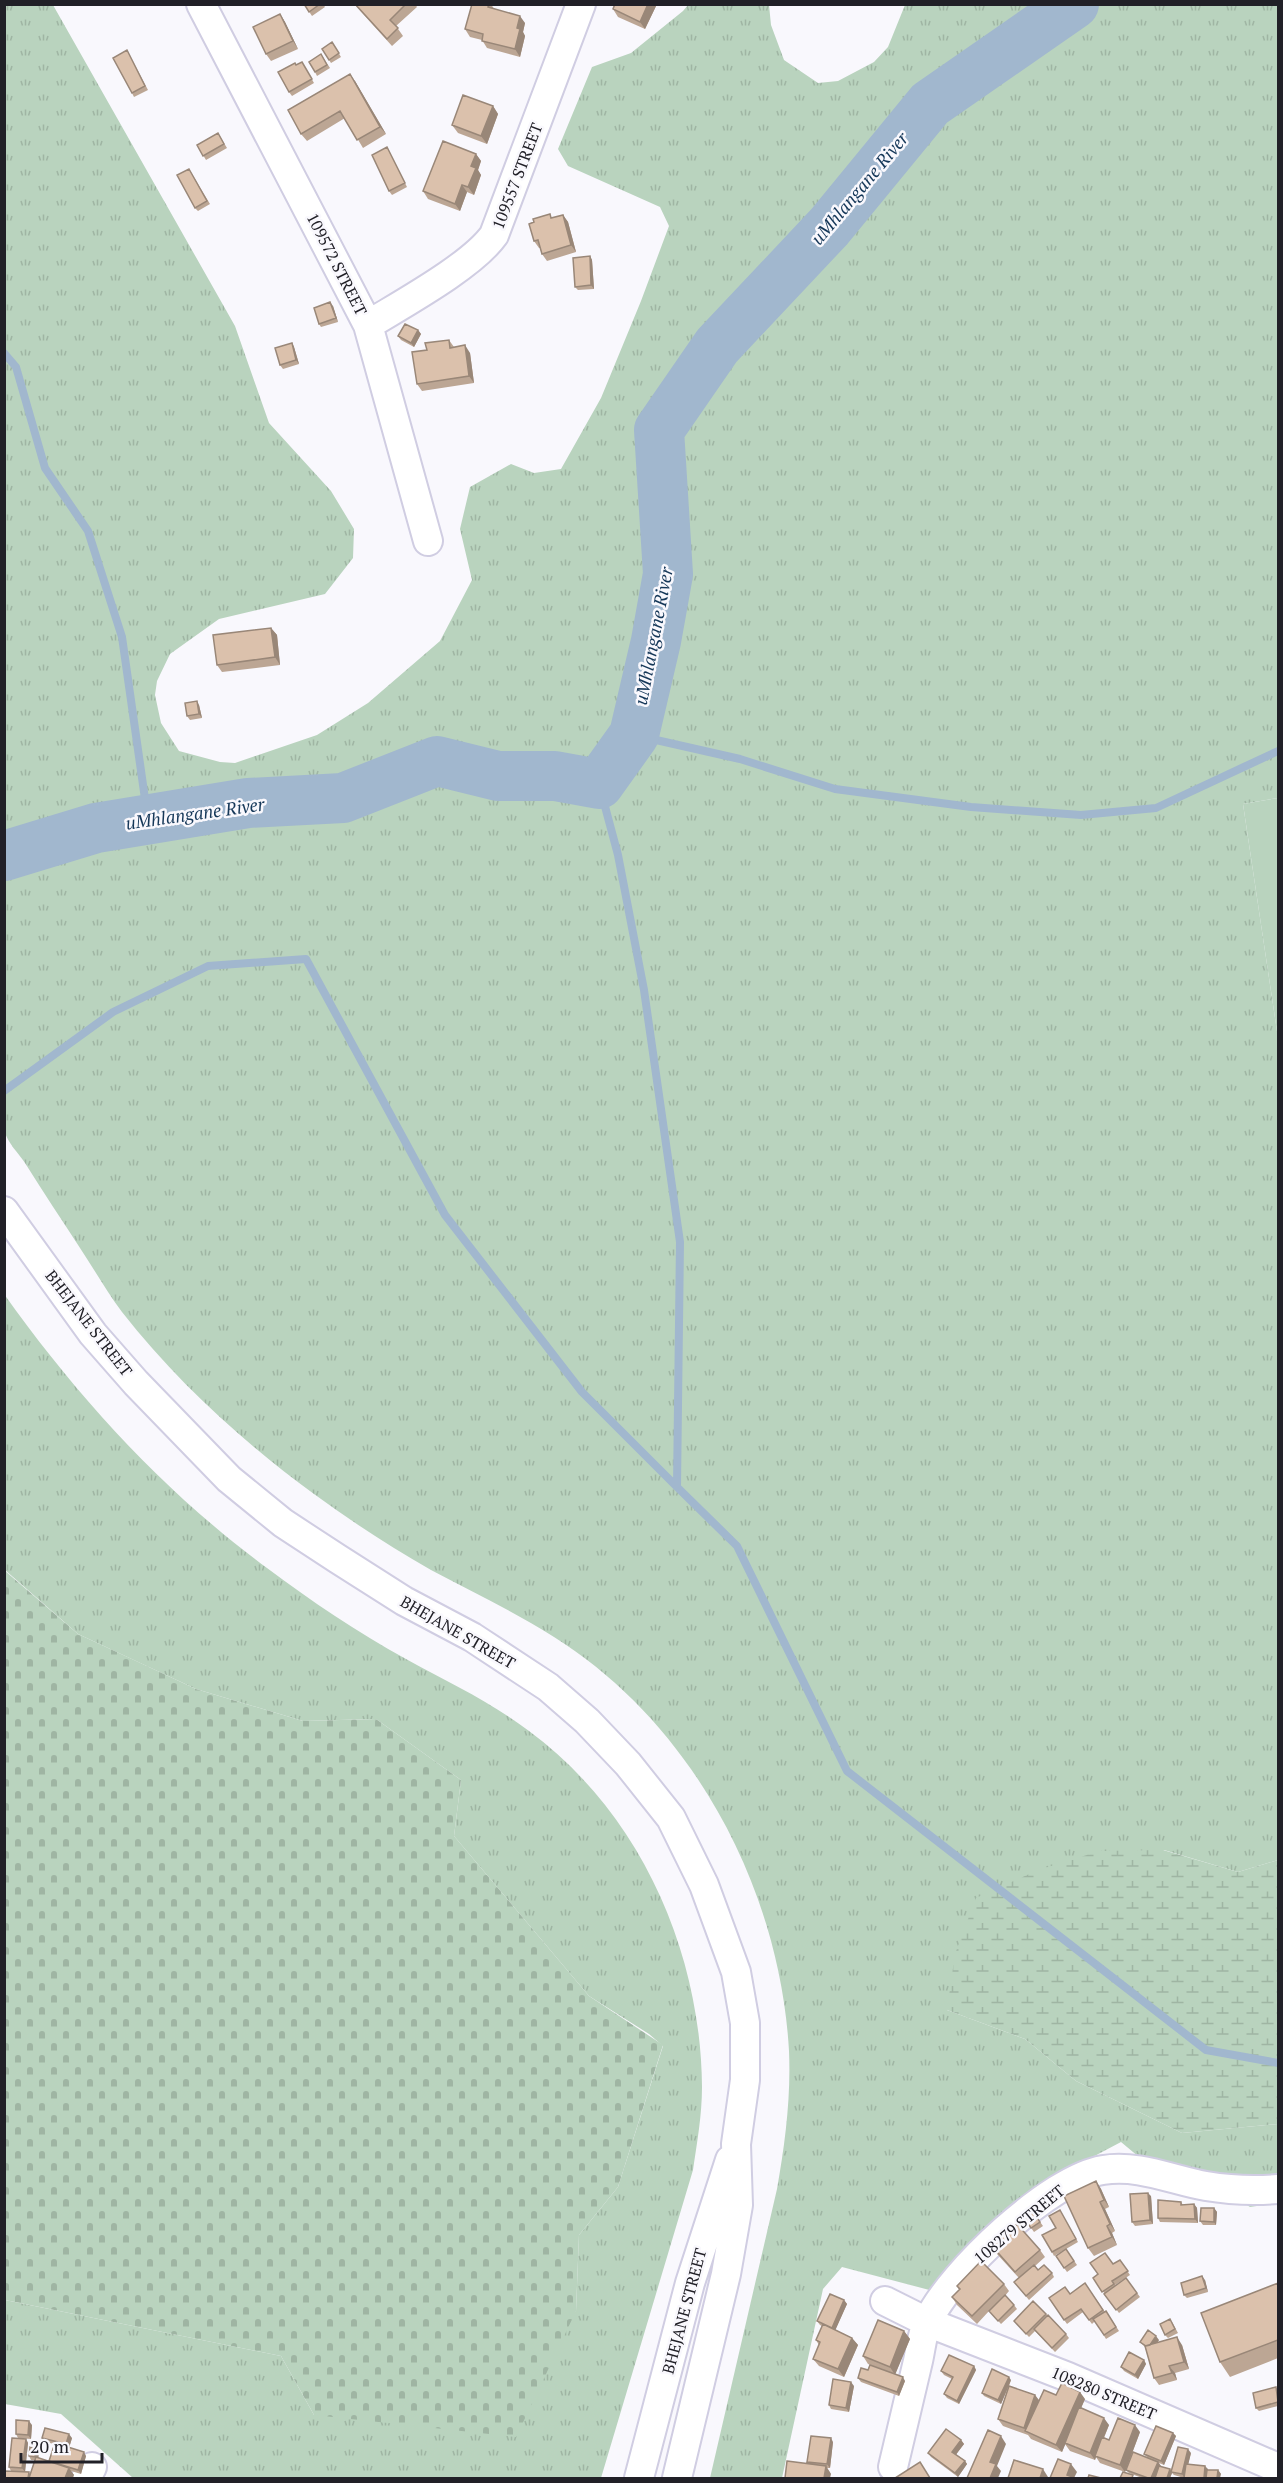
<svg xmlns="http://www.w3.org/2000/svg" width="1283" height="2483" font-family="'PT Serif',serif">
  <defs>
    <pattern id="grass-tufts" width="24" height="20" patternUnits="userSpaceOnUse" patternTransform="scale(1.5)"><rect width="24" height="20" fill="#b9d3be"/><path d="M3 7l-1-3M5 7V3M7 7l1-3M15 17l-1-3M17 17v-4M19 17l1-3" fill="none" stroke="#9fb5a3"/></pattern>
    <pattern id="wetland-marsh" width="20" height="14" patternUnits="userSpaceOnUse" patternTransform="scale(1.5)"><rect width="20" height="14" fill="#b9d3be"/><path d="M1 5h8M5 5V1M11 12h8M15 12V8" fill="none" stroke="#9fb5a3"/></pattern>
    <pattern id="cemetery-stones" width="16" height="16" patternUnits="userSpaceOnUse" patternTransform="scale(1.5)"><rect width="16" height="16" fill="#b9d3be"/><path d="M2 7V4a2 2 0 0 1 4 0v3zM10 15v-3a2 2 0 0 1 4 0v3z" fill="#9fb5a3"/></pattern>
  </defs>
  <rect width="100%" height="100%" fill="#f9f8fd"/>
  <path fill="url(#grass-tufts)" d="M5,5H53L235,326L269,423L331,491L354,529L353,558L325,594L219,619L170,654L157,681L155,695L161,723L179,751L220,762L235,763L317,735L368,703L440,641L472,580L460,529L470,487L511,464L534,473L561,469L601,398L641,301L669,226L660,207L568,166L558,149L592,67L631,53L683,11L688,5H769L771,25L784,60L818,83L838,81L874,62L888,47L905,5H1278V798L1243,804L1278,1038V1860L1238,1872L1164,1850L947,2010L1025,2039L1076,2081L1182,2133L1278,2124V2203L1250,2207L1200,2175L1139,2157L1121,2142L1051,2179L937,2292L842,2267L823,2289L782,2478H710L777,2189C785,2144 791,2098 789,2051C780,1889 693,1724 554,1637C515,1612 472,1592 431,1570C391,1547 352,1522 314,1494C244,1443 176,1381 122,1312C107,1292 94,1269 80,1248C62,1220 43,1192 25,1163C19,1154 7,1142 5,1132C1,1119 5,1071 5,1056C5,984 5,912 5,840C5,562 5,283 5,5Z
    M4,1294C78,1398 164,1492 267,1568C311,1601 357,1632 406,1659C448,1682 491,1702 529,1731C640,1813 701,1951 702,2087C702,2115 697,2143 693,2170L601,2478H133L61,2414L5,2404V2300L281,2356L314,2415L576,2311L579,2235L618,2187L663,2046L649,2034L589,1996L454,1836L461,1780L376,1719L303,1721L196,1689L78,1634L5,1570Z"/>
  <path fill="url(#wetland-marsh)" d="M1163,1850L1238,1872L1278,1860V2124L1182,2133L1076,2081L1025,2039L947,2010L955,1954L976,1898L1038,1870L1100,1851Z"/>
  <path fill="url(#cemetery-stones)" d="M4,1570L78,1634L134,1660L196,1689L303,1721L376,1719L461,1780L454,1836L589,1996L663,2045L618,2187L579,2235L576,2311L516,2437L314,2415L281,2356L5,2300Z"/>
  <path fill="#b9d3be" d="M1278,798V1038L1243,804Z"/>
  <g fill="none" stroke-linecap="round" stroke-linejoin="round">
    <path stroke="#a1b7ce" stroke-width="8" d="M4,353L16,367L45,468L88,531L122,637L148,820
      M634,735L740,759L835,789L971,807L1081,815L1156,808L1278,751
      M599,784L618,855L644,990L680,1242L677,1487L737,1546L847,1771L1206,2050L1278,2063
      M4,1091L113,1012L208,966L306,959L445,1215L582,1392L677,1487"/>
    <path stroke="#a1b7ce" stroke-width="50" d="M4,856L96,828L248,803L343,798L437,761L498,776H555L599,784L634,735L656,641L668,574L659,430L717,346L829,227L930,104L1074,4"/>
    <g stroke="#d0cde2" stroke-width="32">
      <path id="minor" d="M201,4L368,325L428,541
        M368,325C402,304 472,266 494,235L581,4
        M4,1211L93,1334L136,1383L229,1479L283,1523L338,1559L404,1601L472,1637L548,1687L587,1721L628,1764L671,1818L704,1885L736,1972L745,2023V2080L736,2144L738,2205L726,2274L677,2478
        M885,2301L927,2322L1068,2377L1278,2468
        M893,2467C901,2432 910,2396 918,2361C921,2348 922,2333 928,2321C950,2273 1051,2178 1103,2170C1138,2164 1172,2180 1206,2186C1230,2190 1254,2191 1278,2189
        M86,2478L92,2467
        M639,2478L690,2283L730,2160"/>
    </g>
    <use href="#minor" stroke="#fff" stroke-width="28"/>
  </g>
  <path fill="#bca694" d="M304,4H323L325,7L312,16Z
    M354,4H415L417,7L396,26L403,36L392,46Z
    M472,4H491L494,9L525,23L523,32L525,36L520,57L487,48L482,40L470,37L465,29Z
    M615,4H657L645,29L618,17L613,9Z
    M280,14L285,22L298,49L271,61L266,54Z
    M332,42L341,57L331,63L322,49Z
    M127,50L148,90L134,97L132,93Z
    M321,54L330,68L317,76L315,72Z
    M302,62L314,83L292,96L289,92Z
    M355,81L386,134L363,148L345,118L307,141L301,134Z
    M493,106L498,114L487,144L458,133L452,125Z
    M218,133L227,148L206,160L197,145Z
    M387,147L407,187L392,195L389,191Z
    M476,154L481,161L478,170L481,175L474,195L467,192L460,211L428,199L423,191Z
    M189,169L210,204L198,211L195,208Z
    M563,215L568,222L576,252L547,261L542,254L540,248H539L534,241L553,218Z
    M590,256L592,260L594,289L578,290L575,287Z
    M333,306L338,322L321,327L319,324Z
    M418,330L421,334L414,347L401,340L398,336Z
    M449,340L454,347L470,353L474,383L422,391L417,384L427,350Z
    M292,343L294,347L299,364L283,369L280,365Z
    M271,628L277,635L280,665L222,672L217,665Z
    M199,705L202,718L190,720L187,716Z
    M1096,2181L1101,2189L1109,2207L1105,2209L1115,2231L1112,2233L1117,2245L1094,2256L1088,2248Z
    M1151,2196L1153,2224L1135,2226L1132,2222Z
    M1181,2202L1183,2205L1194,2204L1197,2208L1198,2223L1160,2222L1158,2218Z
    M1214,2208L1217,2212L1216,2225H1203L1200,2221Z
    M1060,2210L1078,2242L1054,2256L1052,2252L1056,2228Z
    M1033,2212L1043,2226L1034,2232L1024,2218Z
    M992,2246L1040,2250L1045,2257L1035,2266L1038,2270L1052,2273L1054,2277L1029,2300L1014,2282L1019,2278L997,2254Z
    M1066,2249L1077,2265L1067,2272L1056,2256Z
    M1120,2260L1130,2275L1115,2285V2286L1126,2278L1140,2297L1119,2313L1093,2278Z
    M1205,2280L1208,2292L1187,2298L1184,2295Z
    M1085,2283L1105,2312L1106,2311L1119,2331L1106,2339L1095,2321L1092,2324L1083,2312L1067,2324L1049,2298L1070,2294Z
    M1278,2283V2358L1230,2377L1220,2362Z
    M1004,2284L1009,2291L1004,2297L1014,2305L1017,2309L1001,2324L989,2311L977,2324L957,2305L952,2297L959,2290L957,2286Z
    M844,2300L847,2304L835,2330L852,2338L858,2345L844,2377L819,2366L813,2359L819,2345L816,2340L822,2326L820,2325L817,2321Z
    M1033,2301L1066,2334L1069,2338L1055,2352L1035,2331L1029,2337L1014,2321Z
    M1172,2322L1178,2333L1168,2338L1165,2335Z
    M904,2331L910,2339L895,2374L905,2381L899,2396L861,2382L858,2378L888,2372L868,2364L863,2356Z
    M1159,2340L1157,2343L1182,2345L1189,2369L1175,2373L1177,2380L1159,2385L1154,2378L1145,2347L1140,2342Z
    M1144,2360L1146,2364L1138,2379L1124,2371L1121,2367Z
    M974,2366L976,2370L959,2404L947,2398L944,2394L952,2379L944,2375L941,2371Z
    M1011,2380L1009,2386L1035,2395L1039,2400L1056,2395L1085,2399L1081,2408L1109,2425L1104,2438L1109,2440L1140,2432L1125,2472L1100,2463L1096,2457L1095,2460L1070,2451L1065,2444L1062,2452L1031,2439L1028,2435L1003,2426L998,2419L1008,2388L1001,2404L984,2396L982,2393Z
    M854,2386L849,2412L831,2409L829,2405Z
    M1278,2391V2406L1259,2411L1256,2408Z
    M32,2425L31,2439L18,2438L16,2434Z
    M1173,2433L1176,2436L1164,2465L1159,2463L1161,2467L1170,2469L1172,2473L1170,2478H1142L1129,2473L1126,2470L1147,2457L1144,2454Z
    M42,2438H72L69,2448L86,2456L81,2474L71,2471L74,2475L4,2478L11,2471L9,2467L26,2439L28,2443L25,2472H29L30,2474L35,2460H31L29,2456L39,2452L38,2458L49,2461L54,2444L45,2442Z
    M961,2440L964,2444L956,2454L965,2461L967,2464L958,2477L931,2457L928,2453Z
    M833,2442L830,2468H827L831,2474L809,2464L807,2462Z
    M1191,2453L1188,2464L1208,2470H1218L1221,2474L1184,2478L1174,2475L1171,2472Z"/>
  <path fill="#998778" d="M648,4H657L645,29L640,22Z
    M280,14L285,22L298,49L293,41Z
    M520,16L525,23L523,32L525,36L520,57L515,49L517,28Z
    M350,74L355,81L386,134L380,127Z
    M493,106L498,114L487,144L481,136Z
    M476,154L481,161L478,170L481,175L474,195L468,187L471,166Z
    M462,185L467,192L460,211L455,204Z
    M563,215L568,222L576,252L571,245Z
    M590,256L592,260L594,289L591,285Z
    M330,302L333,306L338,322L336,318Z
    M418,330L421,334L414,347L411,343Z
    M292,343L294,347L299,364L296,360Z
    M465,345L470,353L474,383L469,376Z
    M271,628L277,635L280,665L275,657Z
    M197,701L199,705L202,718L199,714Z
    M1096,2181L1101,2189L1109,2207L1104,2200Z
    M1148,2193L1151,2196L1153,2224L1150,2220Z
    M1100,2202L1105,2209L1115,2231L1110,2224Z
    M1194,2204L1197,2208L1198,2223L1195,2219Z
    M1214,2208L1217,2212L1216,2225L1214,2222Z
    M1107,2226L1112,2233L1117,2245L1112,2237Z
    M1202,2276L1205,2280L1208,2292L1206,2288Z
    M844,2300L847,2304L835,2331L832,2328Z
    M904,2331L910,2339L895,2375L890,2367Z
    M1156,2336L1159,2340L1151,2351L1148,2348Z
    M1177,2337L1182,2345L1189,2369L1184,2362Z
    M852,2338L858,2345L844,2377L838,2369Z
    M1144,2360L1146,2364L1138,2379L1135,2375Z
    M974,2366L976,2370L959,2404L957,2401Z
    M1169,2366L1175,2373L1177,2380L1172,2373Z
    M903,2377L905,2381L899,2396L897,2392Z
    M1009,2377L1011,2380L1001,2404L998,2400Z
    M851,2382L854,2386L849,2412L846,2408Z
    M1080,2392L1085,2399L1062,2452L1056,2445Z
    M1035,2395L1040,2402L1027,2432L1024,2428Z
    M1104,2418L1109,2425L1096,2456H1095L1096,2457L1095,2460L1090,2453Z
    M29,2421L32,2425L31,2439L28,2435Z
    M1135,2425L1140,2432L1125,2472L1120,2465Z
    M1173,2433L1176,2436L1164,2465L1161,2461Z
    M69,2434L72,2438L69,2448L66,2444Z
    M1001,2436L1006,2444L997,2466L1001,2471L998,2478H990V2462Z
    M831,2438L833,2442L830,2468L827,2464Z
    M26,2439L28,2443L25,2472L22,2468Z
    M961,2440L964,2444L955,2456L952,2452Z
    M36,2448L39,2452L38,2461L35,2457Z
    M1188,2449L1191,2453L1185,2478L1182,2474Z
    M84,2452L86,2456L81,2474L78,2470Z
    M965,2461L967,2464L958,2477L955,2473Z
    M1158,2462L1161,2466L1156,2478H1151Z
    M1071,2464L1077,2472L1074,2478L1067,2475Z
    M826,2466L831,2474L830,2478H824Z
    M1205,2466L1208,2469L1207,2478H1204Z
    M69,2468L74,2475L73,2478H65Z
    M1043,2469L1048,2477L1047,2478H1040Z
    M1170,2469L1172,2473L1170,2478H1167Z
    M1218,2470L1221,2474L1220,2478H1217Z"/>
  <path fill="#dbc1ac" stroke="#998778" stroke-width="1.5" d="M304,4H320L309,12Z
    M355,4H406L390,20L398,28L387,39Z
    M472,4H489L488,7L520,16L517,28L520,29L515,49L482,41L483,34L465,29Z
    M615,4H648L640,22L613,9Z
    M280,14L293,41L266,54L253,27Z
    M332,42L339,53L329,60L322,49Z
    M127,50L145,86L132,93L113,58Z
    M321,54L327,65L315,72L309,62Z
    M302,62L312,79L289,92L278,72L295,63L296,65Z
    M350,74L380,127L357,140L340,111L301,134L288,110Z
    M463,95L493,106L481,136L452,125Z
    M218,133L224,144L203,156L197,145Z
    M443,141L476,154L471,166L476,168L468,187L462,185L455,204L423,191Z
    M387,147L405,183L389,191L372,155Z
    M189,169L207,201L195,208L177,175Z
    M550,214L551,218L563,215L571,245L542,254L538,240L534,241L529,224L534,222L533,219Z
    M590,256L591,285L575,287L573,258Z
    M330,302L336,318L319,324L314,308Z
    M405,324L418,330L411,343L398,336Z
    M449,340L450,348L465,345L469,376L417,384L412,352L427,350L425,343Z
    M292,343L296,360L280,365L275,348Z
    M271,628L275,657L217,665L213,635Z
    M197,701L199,714L187,716L185,703Z
    M1096,2181L1104,2200L1100,2202L1110,2224L1107,2226L1112,2237L1088,2248L1064,2196Z
    M1148,2193L1150,2220L1132,2222L1130,2194Z
    M1158,2200L1181,2202V2205L1194,2204L1195,2219L1158,2218Z
    M1201,2208H1214V2222L1200,2221Z
    M1060,2210L1076,2239L1052,2252L1042,2235L1056,2228L1049,2216Z
    M1033,2212L1040,2222L1031,2228L1024,2218Z
    M1017,2224L1040,2250L1015,2272L992,2246Z
    M1066,2249L1074,2261L1064,2268L1056,2256Z
    M1105,2253L1113,2264L1120,2260L1128,2271L1112,2281L1114,2284L1102,2292L1093,2278L1098,2274L1090,2263Z
    M981,2261L1004,2284L972,2316L952,2297L960,2289L957,2286Z
    M1034,2265L1038,2270L1044,2265L1052,2273L1026,2296L1014,2282Z
    M1202,2276L1206,2288L1184,2295L1181,2283Z
    M1126,2278L1137,2293L1116,2310L1104,2294Z
    M1085,2283L1103,2310L1089,2320L1081,2309L1064,2320L1049,2298L1065,2287L1070,2294Z
    M1278,2283V2340L1220,2362L1201,2313Z
    M830,2294L844,2300L832,2328L817,2321Z
    M1005,2295L1014,2305L998,2321L989,2311Z
    M1033,2301L1046,2314L1026,2334L1014,2321Z
    M1106,2311L1116,2327L1104,2335L1093,2319Z
    M1048,2315L1066,2334L1052,2348L1034,2329Z
    M1170,2319L1175,2329L1165,2335L1160,2324Z
    M878,2320L904,2331L890,2367L863,2356Z
    M823,2324L852,2338L838,2369L813,2359L820,2342L816,2340Z
    M1148,2330L1156,2336L1150,2345L1146,2346L1140,2342Z
    M1177,2337L1184,2362L1169,2366L1172,2373L1154,2378L1145,2346Z
    M1129,2352L1144,2360L1135,2375L1121,2367Z
    M949,2355L974,2366L957,2401L944,2394L953,2377L941,2371Z
    M870,2365L903,2377L897,2392L858,2378L861,2368L868,2370Z
    M992,2369L1009,2377L998,2400L982,2393Z
    M833,2379L851,2382L846,2408L829,2405Z
    M1062,2383L1080,2392L1056,2445L1025,2431L1044,2390L1056,2395Z
    M1009,2386L1035,2395L1024,2428L998,2419Z
    M1276,2387L1278,2402L1256,2408L1253,2393Z
    M1079,2407L1104,2418L1090,2453L1065,2443Z
    M1118,2418L1135,2425L1120,2465L1095,2456L1102,2437L1109,2440Z
    M16,2420L29,2421L28,2435L16,2434Z
    M1156,2426L1173,2433L1161,2461L1144,2454Z
    M45,2428L69,2434L66,2444L42,2438Z
    M946,2429L961,2440L952,2452L965,2461L955,2473L928,2453Z
    M988,2430L1001,2436L990,2462L996,2464L990,2478H967Z
    M811,2436L831,2438L827,2464L807,2462Z
    M12,2438L26,2439L22,2468L9,2467Z
    M55,2443L84,2452L78,2470L49,2461Z
    M30,2447L36,2448L35,2457L29,2456Z
    M1178,2447L1188,2449L1182,2474L1171,2472Z
    M1133,2452L1158,2462L1151,2478H1148L1126,2470Z
    M36,2457L69,2468L65,2478H29Z
    M1058,2459L1071,2464L1067,2475L1075,2478H1050Z
    M1014,2460L1043,2469L1040,2478H1008Z
    M787,2461L826,2466L824,2478H785Z
    M920,2462L930,2478H895Z
    M1186,2464L1205,2466L1204,2478H1184Z
    M1159,2466L1170,2469L1167,2478H1155Z
    M1207,2470H1218L1217,2478H1206Z
    M4,2471L29,2472L28,2478H4Z
    M1123,2472L1133,2475L1132,2478H1120Z
    M1089,2475L1101,2478H1088Z"/>
  <g text-anchor="middle" dominant-baseline="central" stroke-width="5" stroke-linejoin="round" paint-order="stroke">
    <g font-size="16" fill="#212027" stroke="#f9f8fd">
      <text transform="translate(517 176) rotate(-69)">109557 STREET</text>
      <text transform="translate(337 264) rotate(63)">109572 STREET</text>
      <text transform="translate(89 1323) rotate(52)">BHEJANE STREET</text>
      <text transform="translate(458 1632) rotate(30)">BHEJANE STREET</text>
      <text transform="translate(1019 2224) rotate(-40)">108279 STREET</text>
      <text transform="translate(684 2311) rotate(-75)">BHEJANE STREET</text>
      <text transform="translate(1104 2393) rotate(23)">108280 STREET</text>
    </g>
    <g font-size="18" font-style="italic" fill="#153758" stroke="#f9f8fd">
      <text transform="translate(859 188) rotate(-50)">uMhlangane River</text>
      <text transform="translate(653 636) rotate(-79)">uMhlangane River</text>
      <text transform="translate(195 813) rotate(-8)">uMhlangane River</text>
    </g>
  </g>
  <rect width="1283" height="2483" fill="none" stroke="#212027" stroke-width="12"/>
  <path d="M21 2453v9h81v-9" fill="none" stroke="#212027" stroke-width="3"/>
  <text x="30" y="2453" font-size="18" fill="#212027" stroke="#f9f8fd" stroke-width="4.5" paint-order="stroke">20 m</text>
</svg>
